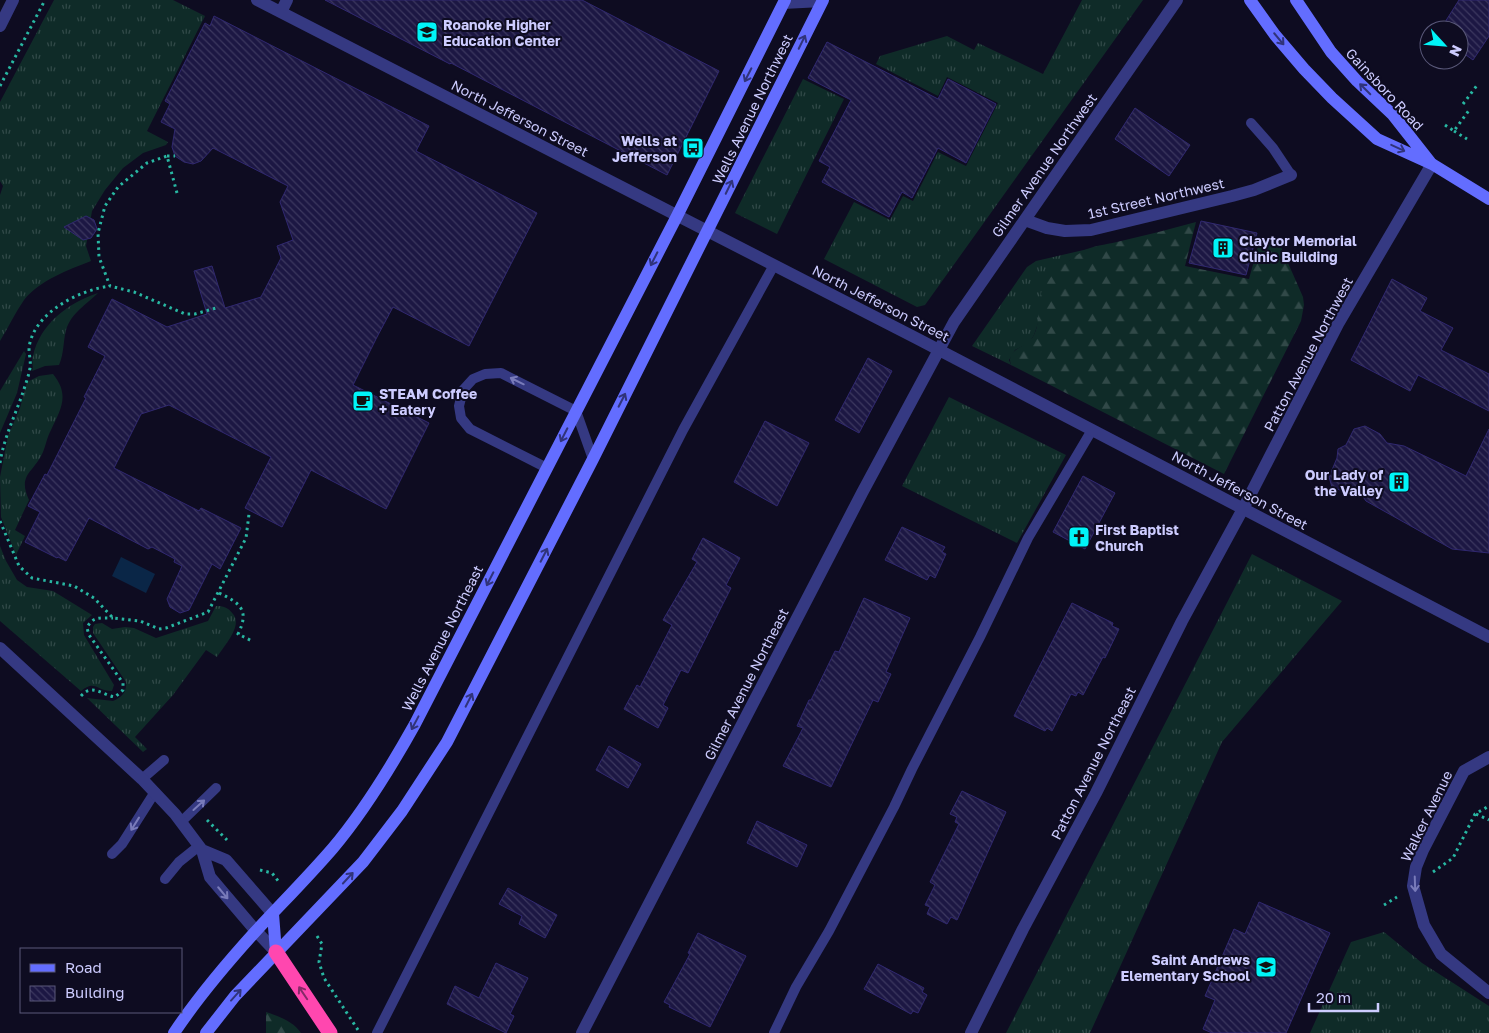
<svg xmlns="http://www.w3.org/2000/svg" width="1489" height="1033" font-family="'Golos Text',sans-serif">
  <defs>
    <pattern id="grass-tufts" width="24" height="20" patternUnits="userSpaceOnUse" patternTransform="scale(1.25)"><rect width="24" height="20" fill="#0f2b28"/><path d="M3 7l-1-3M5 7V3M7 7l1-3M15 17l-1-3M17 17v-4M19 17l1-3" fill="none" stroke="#314948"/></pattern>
    <pattern id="forest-firs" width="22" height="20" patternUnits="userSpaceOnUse" patternTransform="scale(1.25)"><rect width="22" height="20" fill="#0f2b28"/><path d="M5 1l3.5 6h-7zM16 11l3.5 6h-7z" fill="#314948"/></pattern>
    <pattern id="building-back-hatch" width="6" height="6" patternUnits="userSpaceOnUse" patternTransform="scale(1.25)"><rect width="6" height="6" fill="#1c1743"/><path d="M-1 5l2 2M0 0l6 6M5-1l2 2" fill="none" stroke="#3c385f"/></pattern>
  </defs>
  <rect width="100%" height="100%" fill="#0e0c21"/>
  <path fill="url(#grass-tufts)" d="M54,0H173L205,16L147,131L168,142L166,145L143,153L123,168L105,190L92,211L86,246L91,261C68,270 40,280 24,300C15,313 8,328 0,341V195L3,186L0,181V102Z
    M1082,0H1143L925,305L917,307L824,259L854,202L890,220L903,196L913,201L938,152L966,166L998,103L947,77L938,96L876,64L880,56L947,36L974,50L978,43L1043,74Z
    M803,79L844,99L777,234L735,213Z
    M1088,249L1070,260L1042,291L1038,323L1034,335L1029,343L1015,350L1009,360L1011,365L972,346L1027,267L1036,261Z
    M98,293C87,304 71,313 66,330C63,342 64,354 59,365L45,366L32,371C34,366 31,361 33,356C40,324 68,303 98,293Z
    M24,351L26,354L17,393L0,433V391Z
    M53,374C70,395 61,409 51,430C47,437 46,445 43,452C34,473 17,474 29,500L15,530L25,536L16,555L1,517L0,477L8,436L20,408L27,382L39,376Z
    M949,397L1066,455L1017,543L902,486Z
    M0,546L6,561L17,580L27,587L53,591L92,615L83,623L84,635L114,685L112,691C97,691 95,679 81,691L0,621Z
    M1252,554L1342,601L1222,742L1090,1033H1006Z
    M216,606C223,606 228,607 233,614C243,626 224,646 217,657L206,650L173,695L135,737L147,749L143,752L87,698L113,701C122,697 127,692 126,682L93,633V627L95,624L102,623L112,629L125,627L134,628L156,638L208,621Z
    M1384,932L1422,963L1489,1006V1033H1310L1351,942Z"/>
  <path fill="url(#forest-firs)" d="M1196,222L1185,266L1249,279L1259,243L1263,240L1272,239L1281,247L1303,297L1304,305L1301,321L1224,474L1011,365C1005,348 1028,348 1034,335C1042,319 1035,298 1046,283C1053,272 1075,255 1087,249C1097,245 1110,244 1121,241C1146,235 1171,229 1196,222Z
    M266,1012C278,1016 293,1021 301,1033H266Z"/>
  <path fill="#0a2647" d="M121,557L155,574L146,593L112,576Z"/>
  <path fill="url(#building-back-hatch)" stroke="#302870" d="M325,0H582L719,71L667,175L451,63L450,64Z
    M1459,0H1489V36L1473,60L1459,50V30H1440Z
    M214,16L429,126L416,151L537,213L469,346L393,307L377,337L353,385L429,423L386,509L311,470L282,527L245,508L271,457L169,405L141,414L114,468L199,511L201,508L241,528L220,569L212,564L189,610L180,613L170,607L167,599L182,566L174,562L175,559L152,547L148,549L89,518L66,561L58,557L57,558L25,542L40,512L28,506L45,474L47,475L86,398L84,397L105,356L88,347L112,299L167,327L207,314L194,271L212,266L225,308L261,297L281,258L277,246L293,240L280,202L288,186L213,148L201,161L193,164L184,162L175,156L172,147L175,129L161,122L170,104L165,101L205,23L210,26Z
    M827,42L938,99L948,79L996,104L966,163L938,148L912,198L902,192L889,217L822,182L830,167L819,161L851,100L808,78Z
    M1135,108L1190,145L1169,176L1115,139Z
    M86,216L94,220L97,229L91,238L83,240L64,227Z
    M1201,221L1257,233L1246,275L1189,263Z
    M1392,279L1427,298L1420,311L1453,328L1441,350L1489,374V411L1418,375L1410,391L1351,360Z
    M868,358L892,371L859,433L835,420Z
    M765,421L809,443L777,506L734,482Z
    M1365,426L1380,434L1387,443L1404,446L1466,476L1489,429V553L1452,549L1366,501L1361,494L1353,495L1332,487L1329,477L1337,458L1338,449L1346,445L1354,429Z
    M1083,476L1115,493L1085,549L1053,532Z
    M902,527L945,547L942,552L946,554L935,578L930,575L927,580L885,560Z
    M703,538L740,558L726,585L731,588L688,673L681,670L663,705L668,708L658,728L624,709L637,685L640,687L672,625L663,620L697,562L692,559Z
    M864,598L910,618L886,672L891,674L878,702L873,700L831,787L783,766L803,728L797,726L809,700H811L835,651L839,652Z
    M1072,603L1113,623L1112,626L1119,629L1105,658L1103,657L1083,695L1078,692L1076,696L1071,694L1052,731L1047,728L1045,731L1014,716Z
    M609,746L641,764L628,788L596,770Z
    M962,791L1006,812L957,920L951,917L947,924L927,914L930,907L925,905L935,885L930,882L959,824L955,822L957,817L950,814Z
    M757,821L807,845L797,867L747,843Z
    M508,888L557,915L545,938L519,924L522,916L499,904Z
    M1259,902L1330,933L1286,1033H1212L1203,1029L1215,1000L1205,996L1234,929L1245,934Z
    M698,933L746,956L710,1027L669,1007L670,1005L664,1002L690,954L688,953Z
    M496,963L528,978L510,1014L514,1016L506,1033L447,1004L455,986L479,998Z
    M878,964L924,988L922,992L927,995L918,1013L913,1011L911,1014L864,989Z"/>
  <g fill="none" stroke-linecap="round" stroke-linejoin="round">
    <path stroke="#28b7a2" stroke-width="3" stroke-dasharray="2.5 4" stroke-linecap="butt" d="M0,86L45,0
      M1463,104L1478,84
      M1445,125L1454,131L1470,109
      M1454,131L1467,139
      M167,156H175
      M177,193L167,156L147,163L118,187L105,206L98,233L99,257L110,286L134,292L185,314H195L216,308L217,311
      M0,463C4,436 17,412 25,386C27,380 29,374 30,368C31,361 29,355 29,348C33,313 79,290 110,286
      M0,521L19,566L32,578L74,586L94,598L113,618L140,621L159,629L166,628L208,612L246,538L249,514
      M219,593C240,603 250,610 238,634L252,641
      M81,696C92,683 102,695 115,697L123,690V683L89,635L87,628C92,616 101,618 113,618
      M1476,814L1489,820
      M207,820L227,840
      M260,870L272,873L279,882
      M1433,872L1453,858L1475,814L1489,806
      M1384,905L1397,897
      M317,936L322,944L319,962L324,978L360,1033"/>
    <path stroke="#353982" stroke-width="10" d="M783,4L822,2
      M1251,123L1273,148L1291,175
      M547,468L470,429L461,418L459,406L463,390L473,379L485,374L501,373L576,411L593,459
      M142,779L164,760
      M181,822L216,788
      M112,854L122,844L155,792
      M165,879L179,862L199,846
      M377,1033L683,430L774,265
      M774,1033L796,987L829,931L894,807L912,769L980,637L1028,538L1092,430"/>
    <path stroke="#353982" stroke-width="12" d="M257,0L916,338L1489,637
      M281,12L287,0
      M1025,220L1047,228L1065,231L1091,230L1232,196L1254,190L1291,175
      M0,648L142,779L175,814L202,850L210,877L256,931L276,952
      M1489,757L1464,771L1423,850L1416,867L1413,886L1424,925L1441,954L1489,993
      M202,850L226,860L273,914
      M582,1033L862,493L954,322L1177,0
      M971,1033L1023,929L1096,793L1182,621L1244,507L1338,324L1432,164"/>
    <path stroke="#353982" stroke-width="12" d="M0,26L13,0"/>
    <path stroke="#636dff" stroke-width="12" d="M1250,0L1275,35L1304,69L1332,98L1377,139L1432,164L1489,199
      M1296,0L1331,52L1357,81L1393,115L1430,162
      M273,914L276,952
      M174,1033C198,997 226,964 255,932C281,904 308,877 333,848C365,810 391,767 415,724L677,216L785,0
      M206,1033L235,996L363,862L402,811L447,742L593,459L823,0"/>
    <path stroke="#ff47af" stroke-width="15" d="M276,952L330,1033"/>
  </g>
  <defs><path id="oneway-shaft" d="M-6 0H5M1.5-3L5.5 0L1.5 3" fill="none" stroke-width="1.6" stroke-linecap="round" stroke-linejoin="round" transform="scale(1.25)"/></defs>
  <g stroke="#30337a">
    <use href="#oneway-shaft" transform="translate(1279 39) rotate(50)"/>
    <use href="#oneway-shaft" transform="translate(802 42) rotate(-64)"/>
    <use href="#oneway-shaft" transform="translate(748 75) rotate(117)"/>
    <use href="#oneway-shaft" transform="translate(1365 89) rotate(-135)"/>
    <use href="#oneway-shaft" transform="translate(1398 148) rotate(25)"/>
    <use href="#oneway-shaft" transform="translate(729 187) rotate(-64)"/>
    <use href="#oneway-shaft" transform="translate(654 259) rotate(117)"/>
    <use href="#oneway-shaft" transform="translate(622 400) rotate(-63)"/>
    <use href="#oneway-shaft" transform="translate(564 435) rotate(117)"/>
    <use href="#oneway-shaft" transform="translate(544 555) rotate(-63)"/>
    <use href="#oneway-shaft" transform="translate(490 579) rotate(117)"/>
    <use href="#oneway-shaft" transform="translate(469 700) rotate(-63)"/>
    <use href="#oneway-shaft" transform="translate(415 723) rotate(118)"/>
    <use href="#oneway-shaft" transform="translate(348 878) rotate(-47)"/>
    <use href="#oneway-shaft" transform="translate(236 995) rotate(-48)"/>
  </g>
  <g stroke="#797bba">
    <use href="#oneway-shaft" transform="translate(517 381) rotate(-154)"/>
    <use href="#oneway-shaft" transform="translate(199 805) rotate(-42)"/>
    <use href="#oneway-shaft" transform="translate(135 824) rotate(122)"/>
    <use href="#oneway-shaft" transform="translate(1415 884) rotate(88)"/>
    <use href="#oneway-shaft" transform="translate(223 893) rotate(50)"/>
  </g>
  <use stroke="#862a68" href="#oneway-shaft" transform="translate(303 993) rotate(-124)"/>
  <defs>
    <g id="university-square" transform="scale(1.125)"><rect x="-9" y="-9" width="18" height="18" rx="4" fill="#00f4f7" stroke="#0e0c21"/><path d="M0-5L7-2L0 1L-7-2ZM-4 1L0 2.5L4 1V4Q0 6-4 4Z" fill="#111"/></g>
    <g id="bus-square" transform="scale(1.125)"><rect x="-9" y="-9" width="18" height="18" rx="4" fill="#00f4f7" stroke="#0e0c21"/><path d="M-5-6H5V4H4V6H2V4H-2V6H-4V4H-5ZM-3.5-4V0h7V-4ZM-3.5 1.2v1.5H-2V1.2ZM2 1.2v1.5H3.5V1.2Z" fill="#111"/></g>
    <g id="building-square" transform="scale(1.125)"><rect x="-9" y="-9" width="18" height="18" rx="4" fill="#00f4f7" stroke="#0e0c21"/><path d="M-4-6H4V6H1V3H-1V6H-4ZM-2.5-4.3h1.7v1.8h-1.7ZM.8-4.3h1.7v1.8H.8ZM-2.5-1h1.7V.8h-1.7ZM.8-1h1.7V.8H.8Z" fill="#111"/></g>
    <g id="cafe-square" transform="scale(1.125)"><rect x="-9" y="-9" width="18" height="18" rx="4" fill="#00f4f7" stroke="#0e0c21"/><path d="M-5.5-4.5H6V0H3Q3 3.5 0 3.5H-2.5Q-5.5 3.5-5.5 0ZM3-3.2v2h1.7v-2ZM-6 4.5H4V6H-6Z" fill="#111"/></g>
    <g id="church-square" transform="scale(1.125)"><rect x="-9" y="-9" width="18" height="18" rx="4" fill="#00f4f7" stroke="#0e0c21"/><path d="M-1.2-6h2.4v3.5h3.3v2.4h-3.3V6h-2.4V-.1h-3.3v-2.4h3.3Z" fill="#111"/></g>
    <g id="school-square" transform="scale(1.125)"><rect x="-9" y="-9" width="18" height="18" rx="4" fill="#00f4f7" stroke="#0e0c21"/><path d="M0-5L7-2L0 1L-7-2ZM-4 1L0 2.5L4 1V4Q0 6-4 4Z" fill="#111"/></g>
  </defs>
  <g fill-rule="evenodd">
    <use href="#university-square" x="427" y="32"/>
    <use href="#bus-square" x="693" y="148"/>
    <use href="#building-square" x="1223" y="248"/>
    <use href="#cafe-square" x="363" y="401"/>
    <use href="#building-square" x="1399" y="482"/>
    <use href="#church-square" x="1079" y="537"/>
    <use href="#school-square" x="1266" y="967"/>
  </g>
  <g text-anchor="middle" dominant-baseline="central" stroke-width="4" stroke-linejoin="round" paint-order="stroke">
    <g font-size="14" font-weight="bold" fill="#cdccff" stroke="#0e0c21" text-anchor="start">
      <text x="443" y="24">Roanoke Higher<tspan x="443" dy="16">Education Center</tspan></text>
      <text x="677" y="140" text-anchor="end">Wells at<tspan x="677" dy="16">Jefferson</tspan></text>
      <text x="1239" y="240">Claytor Memorial<tspan x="1239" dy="16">Clinic Building</tspan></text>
      <text x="379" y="393">STEAM Coffee<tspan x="379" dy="16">+ Eatery</tspan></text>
      <text x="1383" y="474" text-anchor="end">Our Lady of<tspan x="1383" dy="16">the Valley</tspan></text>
      <text x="1095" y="529">First Baptist<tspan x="1095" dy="16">Church</tspan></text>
      <text x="1250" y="959" text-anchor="end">Saint Andrews<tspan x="1250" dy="16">Elementary School</tspan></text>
    </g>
    <g font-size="14" fill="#cdccff" stroke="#0e0c21">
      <text transform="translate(1385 89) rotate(47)">Gainsboro Road</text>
      <text transform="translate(752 109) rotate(-64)">Wells Avenue Northwest</text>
      <text transform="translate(520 118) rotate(27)">North Jefferson Street</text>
      <text transform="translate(1044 165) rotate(-55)">Gilmer Avenue Northwest</text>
      <text transform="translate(1156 198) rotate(-13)">1st Street Northwest</text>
      <text transform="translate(881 303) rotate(27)">North Jefferson Street</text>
      <text transform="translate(1308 354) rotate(-62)">Patton Avenue Northwest</text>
      <text transform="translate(1240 490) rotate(28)">North Jefferson Street</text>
      <text transform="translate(442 638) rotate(-63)">Wells Avenue Northeast</text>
      <text transform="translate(746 684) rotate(-63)">Gilmer Avenue Northeast</text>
      <text transform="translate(1093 763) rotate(-63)">Patton Avenue Northeast</text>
      <text transform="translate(1426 816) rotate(-64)">Walker Avenue</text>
    </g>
  </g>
  <rect x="20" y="948" width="162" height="65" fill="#0e0c21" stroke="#5a597a"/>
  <rect x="30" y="964" width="25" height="8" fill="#636dff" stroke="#5a597a"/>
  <text x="65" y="973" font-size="15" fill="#cdccff">Road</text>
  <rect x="30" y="986" width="25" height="15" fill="url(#building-back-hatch)" stroke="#5a597a"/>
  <text x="65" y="998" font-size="15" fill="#cdccff">Building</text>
  <g transform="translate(1444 45) rotate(116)"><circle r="24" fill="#0e0c21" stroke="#5a597a"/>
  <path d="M0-4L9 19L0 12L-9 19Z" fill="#00f4f7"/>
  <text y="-8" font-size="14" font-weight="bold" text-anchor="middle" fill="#cdccff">N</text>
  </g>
  <path d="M1309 1003v8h69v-8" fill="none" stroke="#cdccff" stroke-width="2.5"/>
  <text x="1316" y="1003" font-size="15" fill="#cdccff" stroke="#0e0c21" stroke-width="4" paint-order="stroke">20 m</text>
</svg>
